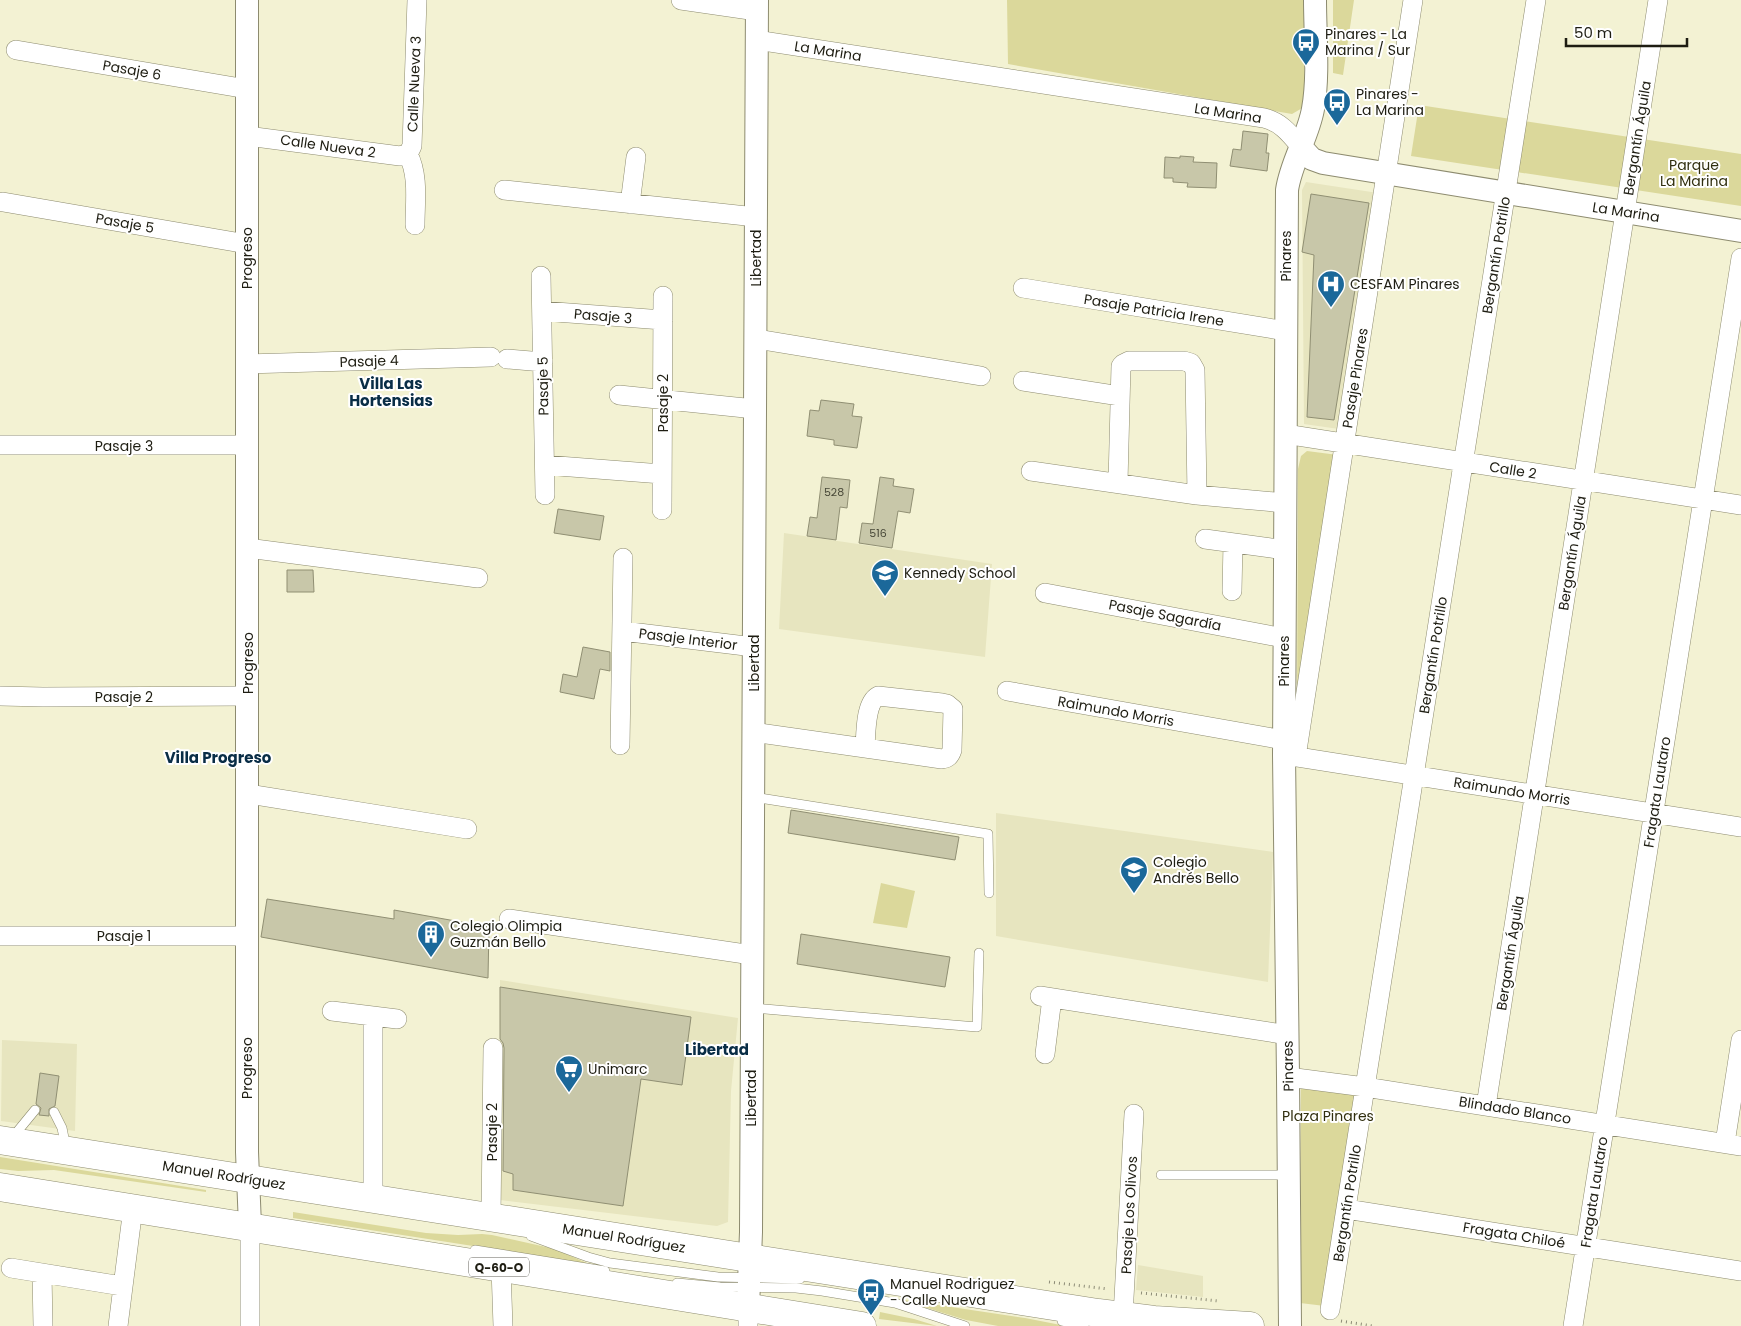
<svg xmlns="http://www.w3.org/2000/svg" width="1741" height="1326" font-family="Poppins,sans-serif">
  <rect width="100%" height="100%" fill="#f3f2d3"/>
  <path fill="#e7e5bf" d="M1306,182L1378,193L1339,429L1304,424L1302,190Z
    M784,533L992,564L985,657L779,629Z
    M996,813L1273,852L1268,982L996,936Z
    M500,980L738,1018L731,1091L728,1222L717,1226L500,1200Z
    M2,1040L77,1044L75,1131L1,1121Z
    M1138,1265L1203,1276V1297L1136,1290Z"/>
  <path fill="#dbd89b" d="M1007,0H1305L1304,107L1292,114L1008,64Z
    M1333,0H1354L1343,75L1333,73Z
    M1419,105L1741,154V206L1411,156Z
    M1307,451L1338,455L1297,713L1298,469L1301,456Z
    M881,883L915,891L907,928L873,923Z
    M1301,1081L1357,1095L1325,1306L1300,1303Z
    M0,1157L206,1190V1192L54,1170L18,1171L0,1169Z
    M293,1212L426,1233L458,1235L482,1234L492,1235L555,1249L589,1264L293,1218Z
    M898,1299L1025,1318L1066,1326H998L966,1320Z
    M880,1312L914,1319L937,1326L879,1319Z"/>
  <path fill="#c8c7a9" stroke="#908f73" d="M1243,131L1268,134L1266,153H1269L1267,171L1230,166L1233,149L1241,150Z
    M1180,156L1194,157L1193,162L1217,163L1216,188L1187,187L1188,183L1173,182V178H1164L1165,157L1180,158Z
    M1311,194L1369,203L1334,420L1307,417L1314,255L1302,252Z
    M821,400L854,404L852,416L862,417L857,448L834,445V440L807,436L810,410L819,411Z
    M822,477L850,480L847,508L840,507L836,540L807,536L810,517L817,518Z
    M880,477L894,479L893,486L914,489L910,513L898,511L892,548L859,543L862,523L873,524Z
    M558,509L604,516L600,540L554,533Z
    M287,570H313L314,592H287Z
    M583,647L610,652V671L600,669L594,699L560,692L563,674L577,677Z
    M791,810L959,837L955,860L788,833Z
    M267,899L394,919V910L489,927L488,978L261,937Z
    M801,934L950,957L945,987L797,964Z
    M500,987L691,1017L682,1085L641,1079L623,1206L513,1190V1174L503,1171L504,1048L503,1043L500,1039Z
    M40,1073L59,1076L55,1106L49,1109V1116L39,1115L41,1108L36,1104Z"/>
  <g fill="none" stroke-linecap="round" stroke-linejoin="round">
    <g stroke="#8d8b6f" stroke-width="10">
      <path id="service" d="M753,797L988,834L989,893
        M752,1008L977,1027L979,953
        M54,1112L62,1128L66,1148
        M12,1138L35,1110
        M1161,1175H1289
        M531,1236L588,1257L610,1263L718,1277L800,1279
        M475,1250L605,1271
        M677,1283L720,1287L796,1288L822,1291L895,1303L965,1326
        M1062,1321L1084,1326"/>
    </g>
    <g stroke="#8d8b6f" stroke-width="20">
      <path id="minor" d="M681,0L757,11
        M757,40L1264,118C1281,122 1290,134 1301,147
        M16,50L247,89
        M247,136L400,156L408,154
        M408,154L412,146L417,0
        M408,154C419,176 415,201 415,225
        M504,190L756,217
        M3,202L247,244
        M630,204L636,157
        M541,276L545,495
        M1023,288L1286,331
        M542,311L663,320
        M756,339L981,376
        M507,359L543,362
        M247,364L491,357
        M1023,381L1120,396
        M619,395L755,409
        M1285,434L1741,505
        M0,445H247
        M545,465L662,474
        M1031,471L1197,495L1285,503
        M1118,482L1121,366L1123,364L1129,361H1184L1191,363L1195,370L1197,495
        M662,510L663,296
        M1205,539L1285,550
        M247,548L478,578
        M1232,591L1233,543
        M1045,593L1284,638
        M622,631L754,647
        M1007,691L1284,740
        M0,696L43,697L248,696
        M753,732L942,759C948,758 950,756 952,750L953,709L947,704L942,703L878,696C865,703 866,734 865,748
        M620,745L623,558
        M1285,755L1741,827
        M1296,757L1413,0
        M248,794L467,829
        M509,919L752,955
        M0,936H248
        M1040,996L1288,1035
        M332,1011L397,1019
        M373,1016V1198
        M1045,1054L1052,998
        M1288,1077L1365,1087L1741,1146
        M1486,1106L1658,0
        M1725,1143L1741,1040
        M1346,1209L1741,1271
        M491,1216L493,1048
        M11,1268L122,1286
        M501,1268L503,1326
        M42,1273L43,1326
        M1330,1310L1536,0
        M1123,1316L1134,1114
        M118,1326L133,1208
        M250,1326V1226
        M748,1326V1308
        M1573,1326L1741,258"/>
    </g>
    <g stroke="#8d8b6f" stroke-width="24">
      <path id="tertiary" d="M247,0V1152L250,1226
        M1301,147L1312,159L1323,163L1741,231
        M748,1308L751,1232L757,0
        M1290,1326L1288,1077L1284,755L1287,190C1291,162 1308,137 1313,109C1319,76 1315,33 1315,0"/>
    </g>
    <g stroke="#8d8b6f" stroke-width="29">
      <path id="primary" d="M0,1140L1098,1313L1154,1320L1250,1326
        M0,1187L862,1326"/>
    </g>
    <path stroke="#8c8b76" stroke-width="3" stroke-dasharray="1 4" stroke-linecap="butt" d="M1049,1282L1108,1289
      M1141,1293L1219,1301
      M1341,1321L1373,1326"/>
    <use href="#service" stroke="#fff" stroke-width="9"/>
    <use href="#minor" stroke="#fff" stroke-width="19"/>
    <use href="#tertiary" stroke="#fff" stroke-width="22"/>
    <use href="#primary" stroke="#fff" stroke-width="28"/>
  </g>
  <defs>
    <g id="bus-pin" transform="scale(1.4375)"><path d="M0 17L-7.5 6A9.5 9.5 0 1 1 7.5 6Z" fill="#1b689a" stroke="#fff"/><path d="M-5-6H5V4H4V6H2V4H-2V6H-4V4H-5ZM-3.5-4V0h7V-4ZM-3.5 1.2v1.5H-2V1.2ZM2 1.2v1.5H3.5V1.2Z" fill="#fff"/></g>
    <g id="hospital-pin" transform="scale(1.4375)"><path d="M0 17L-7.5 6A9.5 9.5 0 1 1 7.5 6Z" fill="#1b689a" stroke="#fff"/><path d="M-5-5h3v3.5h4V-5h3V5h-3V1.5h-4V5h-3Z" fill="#fff"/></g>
    <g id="school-pin" transform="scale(1.4375)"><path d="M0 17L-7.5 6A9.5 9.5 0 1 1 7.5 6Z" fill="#1b689a" stroke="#fff"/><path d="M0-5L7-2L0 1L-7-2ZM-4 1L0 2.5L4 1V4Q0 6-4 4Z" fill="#fff"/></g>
    <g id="building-pin" transform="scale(1.4375)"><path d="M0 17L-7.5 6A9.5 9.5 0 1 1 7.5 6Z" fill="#1b689a" stroke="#fff"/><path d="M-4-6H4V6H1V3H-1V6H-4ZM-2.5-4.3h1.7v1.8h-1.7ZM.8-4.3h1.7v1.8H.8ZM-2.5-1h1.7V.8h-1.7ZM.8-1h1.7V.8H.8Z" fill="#fff"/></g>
    <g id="supermarket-pin" transform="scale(1.4375)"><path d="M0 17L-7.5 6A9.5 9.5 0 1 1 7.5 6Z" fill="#1b689a" stroke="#fff"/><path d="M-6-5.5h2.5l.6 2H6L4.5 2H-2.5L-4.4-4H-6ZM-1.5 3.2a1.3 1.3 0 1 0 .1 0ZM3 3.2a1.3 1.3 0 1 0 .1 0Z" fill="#fff"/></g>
  </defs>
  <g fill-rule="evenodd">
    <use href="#bus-pin" x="1306" y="42"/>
    <use href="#bus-pin" x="1337" y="102"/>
    <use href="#hospital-pin" x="1331" y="284"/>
    <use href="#school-pin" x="885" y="573"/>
    <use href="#school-pin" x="1134" y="870"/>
    <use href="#building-pin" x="431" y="934"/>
    <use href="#supermarket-pin" x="569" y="1069"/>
    <use href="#bus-pin" x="871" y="1292"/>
  </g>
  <g text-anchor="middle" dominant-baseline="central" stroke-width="4" stroke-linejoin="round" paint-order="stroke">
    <g font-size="11" fill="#484838">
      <text x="834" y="492">528</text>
      <text x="878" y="533">516</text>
    </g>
    <rect fill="#fff" stroke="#626159" stroke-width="1" x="469" y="1257.5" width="60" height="19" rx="4"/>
    <g font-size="12" font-weight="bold" fill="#1e1d12">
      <text x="499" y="1267">Q-60-O</text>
    </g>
    <g font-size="14" fill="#1e1d12" stroke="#fff" text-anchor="start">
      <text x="1325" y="34">Pinares - La<tspan x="1325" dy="16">Marina / Sur</tspan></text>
      <text x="1356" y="94">Pinares -<tspan x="1356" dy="16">La Marina</tspan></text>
      <text x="1350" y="284">CESFAM Pinares</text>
      <text x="904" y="573">Kennedy School</text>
      <text x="1153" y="862">Colegio<tspan x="1153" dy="16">Andrés Bello</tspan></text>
      <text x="450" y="926">Colegio Olimpia<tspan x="450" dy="16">Guzmán Bello</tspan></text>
      <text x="588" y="1069">Unimarc</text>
      <text x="890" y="1284">Manuel Rodriguez<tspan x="890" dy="16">- Calle Nueva</tspan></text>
    </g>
    <g font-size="14" fill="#1e1d12" stroke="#fff">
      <text transform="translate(828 51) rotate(9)">La Marina</text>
      <text transform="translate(132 70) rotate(10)">Pasaje 6</text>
      <text transform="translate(414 84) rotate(-88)">Calle Nueva 3</text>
      <text transform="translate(1228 113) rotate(9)">La Marina</text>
      <text transform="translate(1637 138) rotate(-81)">Bergantín Águila</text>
      <text transform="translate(328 146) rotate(8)">Calle Nueva 2</text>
      <text transform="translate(1626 212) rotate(9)">La Marina</text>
      <text transform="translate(125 223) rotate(10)">Pasaje 5</text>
      <text transform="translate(1496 255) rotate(-81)">Bergantín Potrillo</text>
      <text transform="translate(1286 256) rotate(-90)">Pinares</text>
      <text transform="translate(247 258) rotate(-90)">Progreso</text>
      <text transform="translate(756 258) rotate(-90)">Libertad</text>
      <text transform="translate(1154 310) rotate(9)">Pasaje Patricia Irene</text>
      <text transform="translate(603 316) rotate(5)">Pasaje 3</text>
      <text transform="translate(369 361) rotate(-2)">Pasaje 4</text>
      <text transform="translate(1355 378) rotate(-81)">Pasaje Pinares</text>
      <text transform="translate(543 386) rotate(-91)">Pasaje 5</text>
      <text transform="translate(663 403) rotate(-90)">Pasaje 2</text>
      <text x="124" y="446">Pasaje 3</text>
      <text transform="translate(1513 470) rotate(9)">Calle 2</text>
      <text transform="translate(1572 553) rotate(-81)">Bergantín Águila</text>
      <text transform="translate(1165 615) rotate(11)">Pasaje Sagardía</text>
      <text transform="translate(688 639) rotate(7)">Pasaje Interior</text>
      <text transform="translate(1433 655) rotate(-81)">Bergantín Potrillo</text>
      <text transform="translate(1284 661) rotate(-90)">Pinares</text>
      <text transform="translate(248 663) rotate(-90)">Progreso</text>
      <text transform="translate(754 663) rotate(-90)">Libertad</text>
      <text x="124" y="697">Pasaje 2</text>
      <text transform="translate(1116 711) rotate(10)">Raimundo Morris</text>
      <text transform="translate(1512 791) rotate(9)">Raimundo Morris</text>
      <text transform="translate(1657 792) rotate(-81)">Fragata Lautaro</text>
      <text x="124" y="936">Pasaje 1</text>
      <text transform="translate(1510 953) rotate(-81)">Bergantín Águila</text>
      <text transform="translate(1288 1066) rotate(-91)">Pinares</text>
      <text transform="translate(247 1068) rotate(-90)">Progreso</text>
      <text transform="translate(751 1098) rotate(-90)">Libertad</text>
      <text transform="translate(1515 1110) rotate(9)">Blindado Blanco</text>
      <text transform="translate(492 1132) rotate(-90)">Pasaje 2</text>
      <text transform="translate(224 1175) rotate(9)">Manuel Rodríguez</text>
      <text transform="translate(1594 1192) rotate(-81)">Fragata Lautaro</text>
      <text transform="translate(1347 1203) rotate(-81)">Bergantín Potrillo</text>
      <text transform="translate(1129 1215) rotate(-87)">Pasaje Los Olivos</text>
      <text transform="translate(1514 1235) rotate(9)">Fragata Chiloé</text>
      <text transform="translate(624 1238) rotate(9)">Manuel Rodríguez</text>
    </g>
    <g font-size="14" fill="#312f0f" stroke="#fff">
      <text x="1694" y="165">Parque<tspan x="1694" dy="16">La Marina</tspan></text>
      <text x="1328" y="1116">Plaza Pinares</text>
    </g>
    <g font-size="15" font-weight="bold" fill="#092d46" stroke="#fff">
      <text x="391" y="383">Villa Las<tspan x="391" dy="17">Hortensias</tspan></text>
      <text x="218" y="757">Villa Progreso</text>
      <text x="717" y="1049">Libertad</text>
    </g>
  </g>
  <path d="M1566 38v8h121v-8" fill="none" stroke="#1e1d12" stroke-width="2.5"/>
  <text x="1574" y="38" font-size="15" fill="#1e1d12" stroke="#ffffff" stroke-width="4" paint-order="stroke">50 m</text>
</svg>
